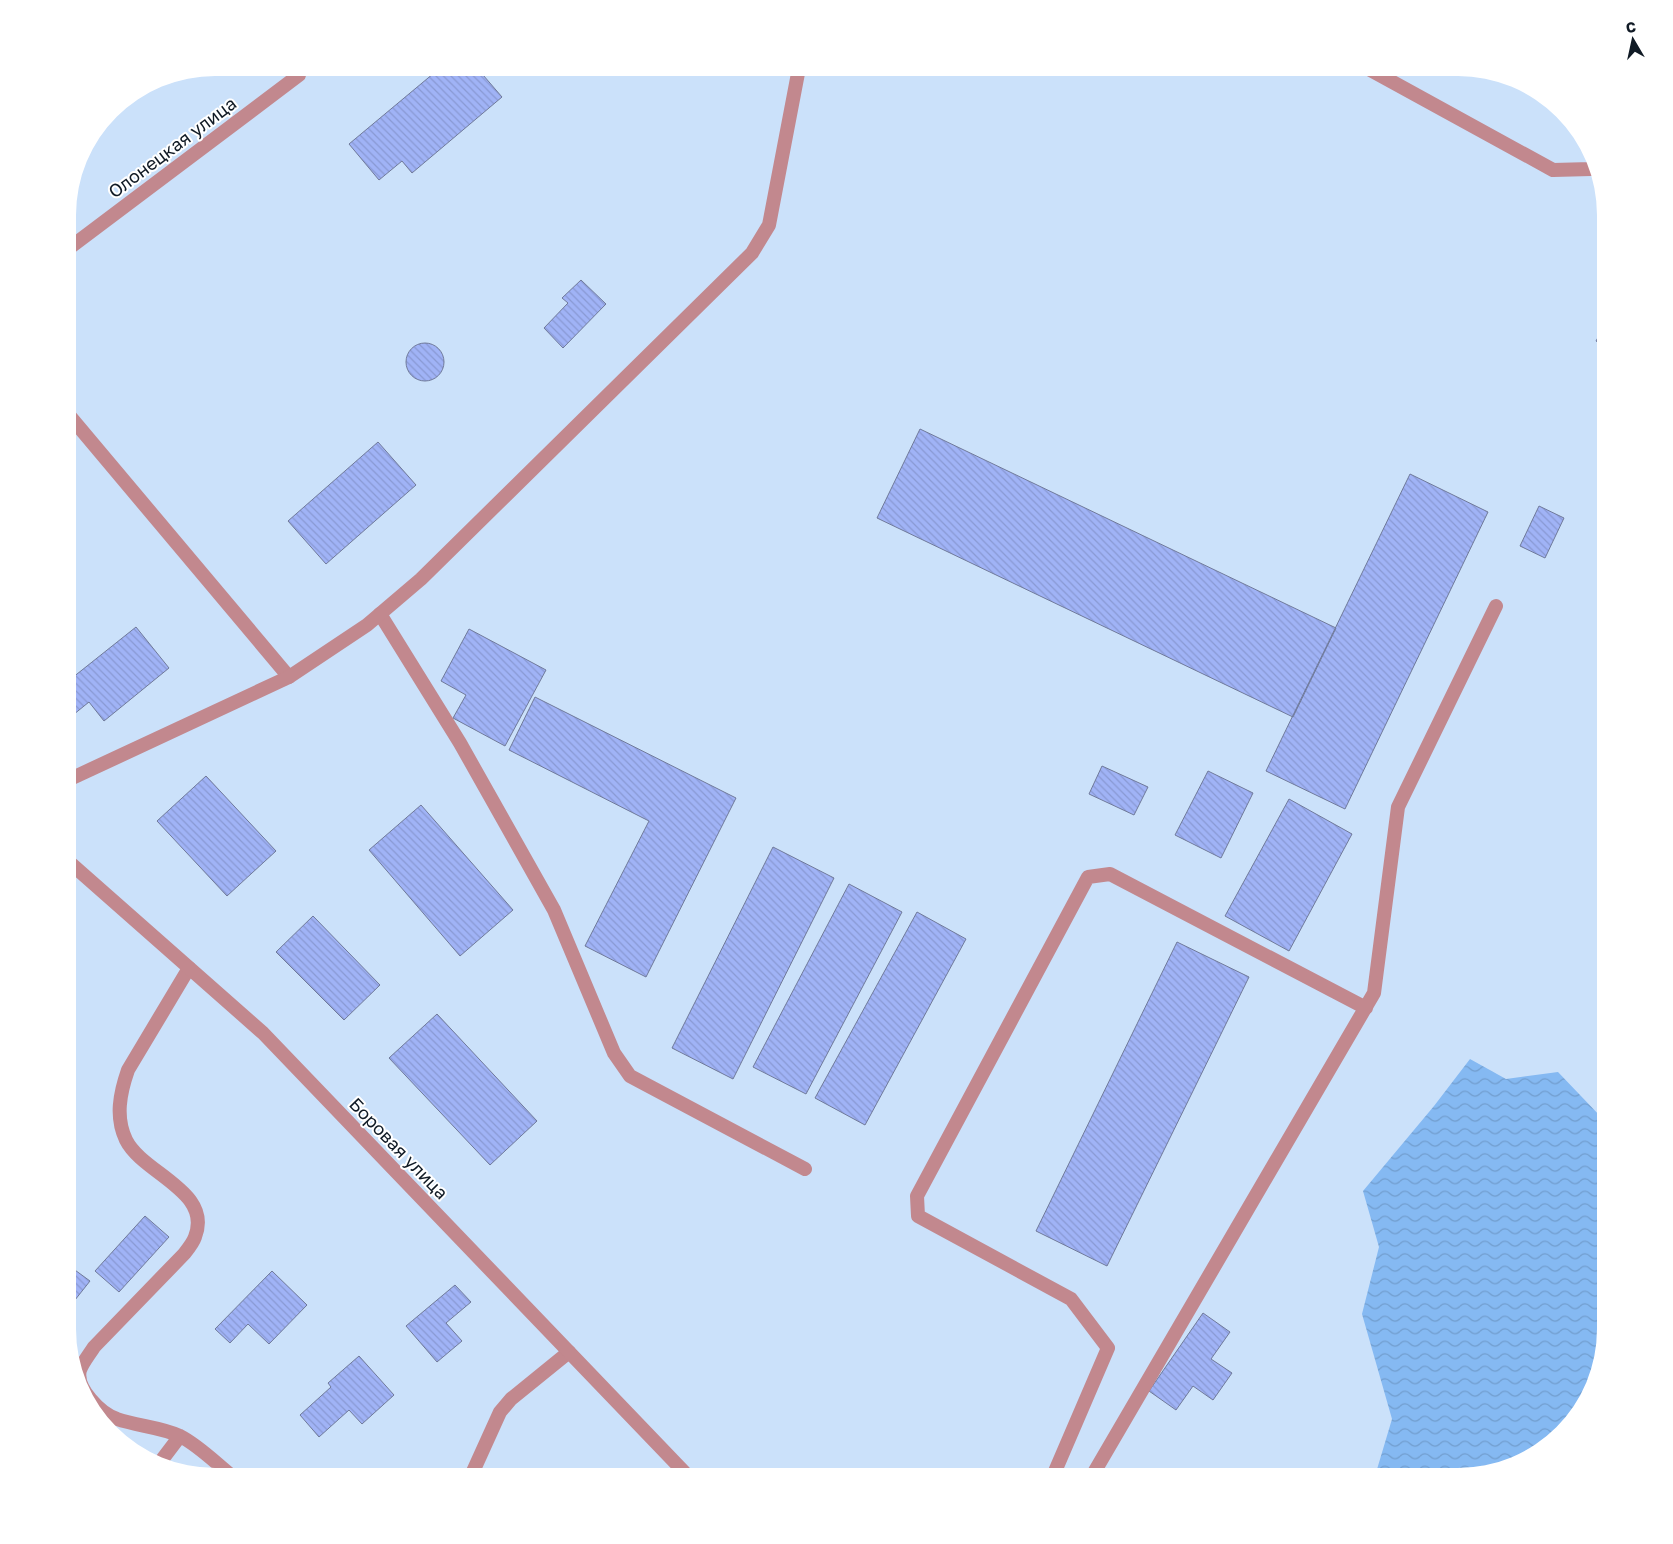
<svg xmlns="http://www.w3.org/2000/svg" width="1673" height="1544" font-family="'Golos Text',sans-serif">
  <defs>
    <pattern id="water-waves" width="16" height="10" patternUnits="userSpaceOnUse" patternTransform="scale(1.25)"><rect width="16" height="10" fill="#85b9f2"/><path d="M0 5q4-4 8 0t8 0" fill="none" stroke="#729ecf"/></pattern>
    <pattern id="building-back-hatch" width="6" height="6" patternUnits="userSpaceOnUse" patternTransform="scale(1.25)"><rect width="6" height="6" fill="#a0b3f6"/><path d="M-1 5l2 2M0 0l6 6M5-1l2 2" fill="none" stroke="#8999d3"/></pattern>
  </defs>
  <rect width="100%" height="100%" fill="#cbe1fa"/>
  <path fill="url(#water-waves)" d="M1470,1059L1506,1079L1558,1072L1602,1118L1605,1119V1329L1594,1385L1562,1433L1514,1465L1458,1476H1375L1392,1419L1362,1314L1379,1247L1363,1191L1434,1106Z"/>
  <path fill="url(#building-back-hatch)" stroke="#707a9a" d="M440,68H477L502,97L412,173L402,161L379,180L349,144Z
    M581,280L606,304L563,348L544,328L568,303L562,298Z
    M1605,325V347L1596,341Z
    M406 362a19 19 0 1 1 38 0a19 19 0 1 1-38 0Z
    M920,429L1336,628L1293,717L877,518Z
    M378,442L416,485L326,564L288,521Z
    M1410,474L1488,512L1345,809L1266,771Z
    M1539,506L1564,518L1545,558L1520,546Z
    M136,627L169,668L104,721L89,702L68,719V672L72,678Z
    M469,629L546,670L505,746L453,718L466,695L441,681Z
    M535,697L736,798L646,977L585,946L649,821L509,750Z
    M1102,766L1148,787L1134,815L1089,794Z
    M1208,771L1253,793L1221,858L1175,835Z
    M206,776L276,851L227,896L157,821Z
    M1289,799L1352,834L1289,951L1225,916Z
    M421,805L513,910L460,956L369,850Z
    M773,847L834,878L733,1079L672,1048Z
    M849,884L902,912L806,1094L753,1067Z
    M917,912L966,939L865,1125L815,1098Z
    M313,916L380,985L344,1020L276,952Z
    M1177,942L1249,977L1107,1266L1036,1231Z
    M437,1014L537,1121L490,1165L389,1058Z
    M145,1216L169,1237L119,1292L95,1271Z
    M68,1265L90,1281L71,1305L68,1303Z
    M272,1271L307,1305L269,1344L248,1324L230,1343L215,1329Z
    M455,1285L471,1302L446,1323L462,1341L437,1362L406,1326Z
    M1203,1313L1230,1332L1211,1359L1232,1373L1213,1400L1193,1386L1176,1410L1149,1391Z
    M359,1356L394,1395L362,1424L349,1410L319,1437L300,1415L331,1387L328,1383Z"/>
  <g fill="none" stroke-linecap="round" stroke-linejoin="round">
    <path stroke="#c2888e" stroke-width="14" d="M1367,68L1553,170L1591,169L1596,167
      M68,414L289,677
      M380,614L460,743L554,910L614,1053L630,1076L805,1169
      M189,968L128,1070C120,1093 115,1117 126,1140C143,1174 213,1191 195,1237C193,1243 188,1249 184,1254L94,1347C89,1355 83,1362 80,1370C75,1388 101,1414 117,1419C137,1426 161,1427 180,1436C198,1445 217,1464 232,1476
      M158,1465L180,1436
      M471,1476L500,1412L511,1399L569,1352
      M1053,1476L1108,1348L1071,1299L918,1216L917,1196L1088,877L1110,874L1366,1008
      M1092,1476L1374,993L1398,807L1496,606"/>
    <path stroke="#c2888e" stroke-width="14" d="M68,249L299,75
      M68,780L289,677L367,625L421,579L752,253L769,225L799,68
      M68,861L263,1033L688,1476"/>
  </g>
  <g text-anchor="middle" dominant-baseline="central" stroke-width="4" stroke-linejoin="round" paint-order="stroke">
    <g font-size="18" fill="#101a25" stroke="#fff">
      <text transform="translate(172 147) rotate(-37)">Олонецкая улица</text>
      <text transform="translate(399 1148) rotate(46)">Боровая улица</text>
    </g>
  </g>
  <path d="M0 0H1673V1544H0ZM215 76H1458A139 139 0 0 1 1597 215V1329A139 139 0 0 1 1458 1468H215A139 139 0 0 1 76 1329V215A139 139 0 0 1 215 76Z" fill="#fff" fill-rule="evenodd"/>
  <g transform="translate(1633 40) rotate(351)" stroke="#ffffff" stroke-width="4" paint-order="stroke">
  <path d="M0-4L9 19L0 12L-9 19Z" fill="#101a25"/>
  <text y="-8" font-size="14" font-weight="bold" text-anchor="middle" fill="#101a25">С</text>
  </g>
</svg>
